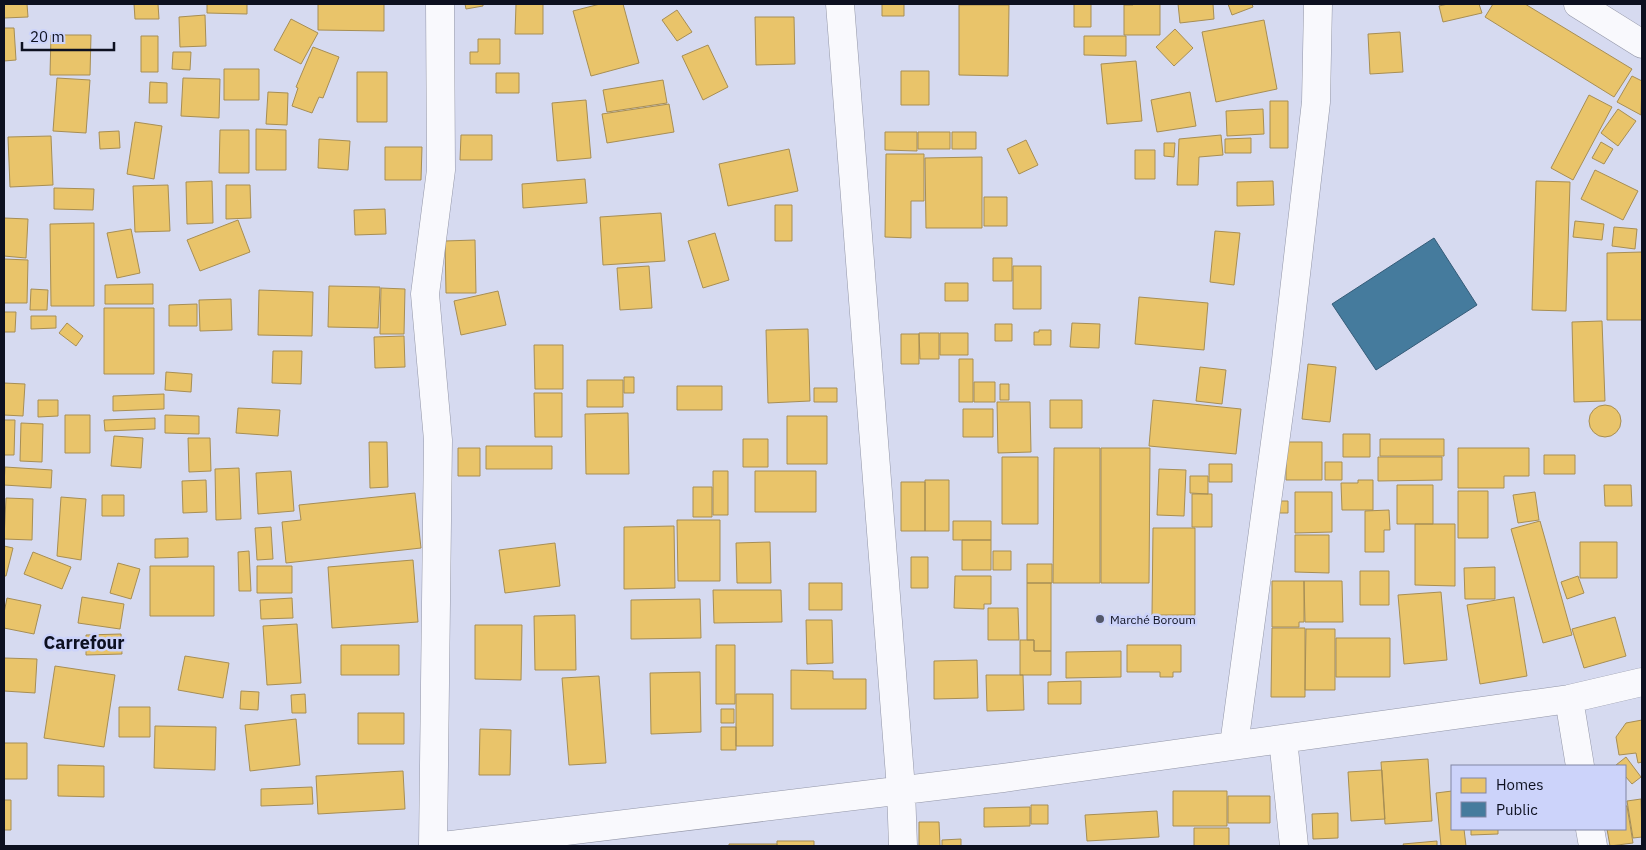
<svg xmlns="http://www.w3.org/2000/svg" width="1646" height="850" font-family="'IBM Plex Sans',sans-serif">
  <rect width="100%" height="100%" fill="#d6daf0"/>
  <path fill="#e9c46a" stroke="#a78e54" d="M4,4H27L28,17L4,18Z
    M134,4H158L159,19H135Z
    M207,4H247V14L207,13Z
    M318,4H384V31L318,30Z
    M465,4H483V6L466,9Z
    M516,4H543V34H515Z
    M600,4H623L639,63L591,76L573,11Z
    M882,4H904V16H882Z
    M1074,4H1091V27H1074Z
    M1133,4H1160V35H1124V5H1133Z
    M1178,4H1213L1214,19L1180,23Z
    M1228,4H1252L1253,7L1232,15Z
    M1448,4H1479L1482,13L1443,22L1439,6Z
    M1493,4H1525L1632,69L1614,97L1485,17Z
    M959,5H1009L1008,76L959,75Z
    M677,10L692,32L677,41L662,20Z
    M205,15L206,46L180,47L179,17Z
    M755,17H794L795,64L756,65Z
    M291,19L318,33L301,64L274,50Z
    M1264,20L1277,89L1216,102L1202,32Z
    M4,28H14L16,60L4,61Z
    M1175,29L1193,48L1174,66L1156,47Z
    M1400,32L1403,72L1370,74L1368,34Z
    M51,35H91L90,75H50Z
    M141,36H158V72H141Z
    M1084,36H1126V56L1084,55Z
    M478,39H500V64H470V52H478Z
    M708,45L728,87L703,100L682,56Z
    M313,47L339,57L323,98L319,97L312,113L292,106L298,88L296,87Z
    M173,52H191L190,70L172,69Z
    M1136,61L1142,121L1107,124L1101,64Z
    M224,69H259V100H224Z
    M901,71H929V105H901Z
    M357,72H387V122H357Z
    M496,73H519V93H496Z
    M1632,76L1642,81L1641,115L1617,102Z
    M57,78L90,80L86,133L53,131Z
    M183,78L220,79L219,118L181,116Z
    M663,80L667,103L607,112L603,90Z
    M150,82L167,83V103H149Z
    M268,92L288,93L287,125L266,124Z
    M1190,92L1196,126L1157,132L1151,100Z
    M1589,95L1612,107L1573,180L1551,168Z
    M586,100L591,158L557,161L552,103Z
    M1270,101H1288V148H1270Z
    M669,104L674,132L607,143L602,114Z
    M1263,109L1264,134L1227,136L1226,111Z
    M1618,109L1636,121L1618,146L1601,133Z
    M135,122L162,126L154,179L127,174Z
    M256,129L286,130V170H256Z
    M220,130H249V173H219Z
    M119,131L120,148L100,149L99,132Z
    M885,132H917V151L885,150Z
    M918,132H950V149H918Z
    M952,132H976V149H952Z
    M461,135H492V160H460Z
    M1221,135L1223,155L1199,157L1198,185H1177L1179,139Z
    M51,136L53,185L10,187L8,137Z
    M1251,138V153H1225V139Z
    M319,139L350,141L348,170L318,168Z
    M1026,140L1038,165L1019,174L1007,149Z
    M1601,142L1613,149L1604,164L1592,158Z
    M1164,143H1175L1174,157L1164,156Z
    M385,147H422L421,180H385Z
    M789,149L798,191L728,206L719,164Z
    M1135,150H1155V179H1135Z
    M886,154H924V201H911V238L885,237Z
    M982,157V228H926L925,158Z
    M1595,170L1638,191L1623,220L1581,199Z
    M585,179L587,203L523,208L522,184Z
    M212,181L213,223L187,224L186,182Z
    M1273,181L1274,205L1237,206V182Z
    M1536,181L1570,182L1566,311L1532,310Z
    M168,185L170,231L135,232L133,186Z
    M226,185H250L251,218L226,219Z
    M54,188L94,189L93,210L54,209Z
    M984,197H1007V226H984Z
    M775,205H792V241H775Z
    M385,209L386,234L355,235L354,210Z
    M661,213L665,261L603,265L600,217Z
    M4,218L28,219L26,258L4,256Z
    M238,220L250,252L200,271L187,240Z
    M1575,221L1604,224L1602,240L1573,237Z
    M94,223V306H51L50,224Z
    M1614,227L1637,229L1635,249L1612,246Z
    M131,229L140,273L117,278L107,233Z
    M1215,231L1240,233L1234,285L1210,282Z
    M715,233L729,280L703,288L688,241Z
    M475,240L476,293H446L445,241Z
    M1642,252V320H1607V253Z
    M993,258H1012V281H993Z
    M4,259L28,260L27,303H4Z
    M649,266L652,308L620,310L617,268Z
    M1013,266H1041V309H1013Z
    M945,283H968V301H945Z
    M153,284V304H105V285Z
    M329,286L380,287L378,328L328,327Z
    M381,288L405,289L404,334H380Z
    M31,289L48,290L47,310H30Z
    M259,290L313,292L312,336L258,335Z
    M498,291L506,325L461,335L454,301Z
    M1139,297L1208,303L1204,350L1135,344Z
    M231,299L232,330L200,331L199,300Z
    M197,304V326H169V305Z
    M104,308H154V374H104Z
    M4,312H16L15,332H4Z
    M31,316H56V328L31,329Z
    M1602,321L1605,401L1574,402L1572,322Z
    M67,323L83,336L76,346L59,333Z
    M1072,323L1100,324L1099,348L1070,347Z
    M995,324H1012V341H995Z
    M808,329L810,401L768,403L766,330Z
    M1039,330H1051V345H1034V332H1039Z
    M919,333H939V359H920Z
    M940,333H968V355H940Z
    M901,334H919V364H901Z
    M404,336L405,367L375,368L374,337Z
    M534,345H563V389H535Z
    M273,351H302L301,384L272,383Z
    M959,359H973V402H959Z
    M1308,364L1336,367L1330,422L1302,419Z
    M1200,367L1226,370L1222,404L1196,401Z
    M166,372L192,374L191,392L165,390Z
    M624,377H634V393H624Z
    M587,380H623V407H587Z
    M974,382H995V402H974Z
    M4,383L25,384L23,416L4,415Z
    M1000,384H1009V400H1000Z
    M677,386H722V410H677Z
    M814,388H837V402H814Z
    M534,393H562V437H535Z
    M164,394V409L113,411V396Z
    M38,400H58V416L38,417Z
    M1050,400H1082V428H1050Z
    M1153,400L1241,409L1236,454L1149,446Z
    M997,402H1030L1031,452L998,453Z
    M1589 421a16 16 0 1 1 32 0a16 16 0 1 1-32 0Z
    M238,408L280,410L278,436L236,433Z
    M963,409H993V437H963Z
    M628,413L629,474H586L585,414Z
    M65,415H90V453H65Z
    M165,415L199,416V434L165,433Z
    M787,416H827V464H787Z
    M155,418V429L105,431L104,420Z
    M4,420H15L14,455H4Z
    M21,423L43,424L42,462L20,461Z
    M1343,434H1370V457H1343Z
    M114,436L143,438L141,468L111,466Z
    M188,438H210L211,471L189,472Z
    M743,439H768V467H743Z
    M1380,439H1444V456H1380Z
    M369,442H387L388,487L370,488Z
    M1286,442H1322V480H1286Z
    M486,446H552V469H486Z
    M458,448H480V476H458Z
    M1054,448H1100V583H1053Z
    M1101,448H1150L1149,583H1101Z
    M1458,448H1529V476H1504V488H1458Z
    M1544,455H1575V474H1544Z
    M1002,457H1038V524H1002Z
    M1378,457H1442V480L1378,481Z
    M1325,462H1342V480H1325Z
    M1209,464H1232V482H1209Z
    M5,467L52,470L51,488L4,485Z
    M239,468L241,519L216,520L215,469Z
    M1159,469L1186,470L1184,516L1157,515Z
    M291,471L294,511L258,514L256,473Z
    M713,471H728V515H713Z
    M755,471H816V512H755Z
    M1190,476H1208V494L1190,493Z
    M206,480L207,512L183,513L182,481Z
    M925,480H949V531H925Z
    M1358,480H1373V510H1342L1341,483H1358Z
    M901,482H925V531H901Z
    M1397,485H1433V524H1397Z
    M1604,485H1631L1632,506H1605Z
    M693,487H712V517H693Z
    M1458,491H1488V538H1458Z
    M1295,492H1332V532L1295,533Z
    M1535,492L1539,520L1518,523L1513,495Z
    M415,493L421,548L286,563L282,522L301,520L299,505Z
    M1192,494H1212V527H1192Z
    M102,495H124V516H102Z
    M61,497L86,499L81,560L57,556Z
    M6,498L33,499L32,540L4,539Z
    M1277,501H1288V513H1277Z
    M1389,510L1390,530H1384V552H1365V511Z
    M677,520H720V581H678Z
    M953,521H991V540H953Z
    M1540,521L1572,635L1543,643L1511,529Z
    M1415,524H1455V586L1415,585Z
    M674,526L675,588L624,589V527Z
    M271,527L273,559L257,560L255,528Z
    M1153,528H1195V615H1152Z
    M1295,535H1329V573L1295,572Z
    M188,538V557L155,558V539Z
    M962,540H991V570H962Z
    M770,542L771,583H737L736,543Z
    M1580,542H1617V578H1580Z
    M555,543L560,586L505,593L499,550Z
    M4,546L13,548L6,576H4Z
    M249,551L251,591H239L238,552Z
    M993,551H1011V570H993Z
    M33,552L71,567L62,589L24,574Z
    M911,557H928V588H911Z
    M413,560L418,622L332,628L328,567Z
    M118,563L140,569L131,599L110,593Z
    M1027,564H1052V583H1027Z
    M150,566H214V616H150Z
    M257,566H292V593H257Z
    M1495,567V599H1465L1464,568Z
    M1360,571H1389V605H1360Z
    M955,576H991V604H984V609L954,608Z
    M1578,576L1584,593L1567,599L1561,582Z
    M1272,581H1304V622H1299V627H1272Z
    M1304,581H1342L1343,622H1305Z
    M809,583H842V610H809Z
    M1027,583H1051V651H1034V640H1027Z
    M713,590H781L782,622L714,623Z
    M1441,592L1447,660L1404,664L1398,595Z
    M82,597L124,604L120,629L78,623Z
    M1514,597L1527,676L1480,684L1467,605Z
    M7,598L41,605L34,634L4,628V613Z
    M292,598L293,618L261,619L260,600Z
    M700,599L701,638L631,639V600Z
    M988,608H1018L1019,640H988Z
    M575,615L576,670H535L534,616Z
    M1615,617L1626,656L1584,668L1572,629Z
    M806,620H832L833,663L807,664Z
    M297,624L301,683L267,685L263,626Z
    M475,625H522L521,680L475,679Z
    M1272,628H1305V697H1271Z
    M1306,629H1335V690H1305Z
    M121,634L122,654L86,655V635Z
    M1336,638H1390V677H1336Z
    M1020,640H1034V651H1051V675H1020Z
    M341,645H399V675H341Z
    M716,645H735V704H716Z
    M1127,645H1181V672H1173V677H1160V672H1127Z
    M1121,651V677L1066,678V652Z
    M185,656L229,663L223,698L178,690Z
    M4,658L37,659L35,693L4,691Z
    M977,660L978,698L934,699V661Z
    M55,666L115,675L104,747L44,738Z
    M791,670L833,671V679H866V709H791Z
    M700,672L701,732L651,734L650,673Z
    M986,675H1023L1024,710L987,711Z
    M599,676L606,763L569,765L562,678Z
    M1081,681V704H1048V682Z
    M241,691L259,692L258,710L240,709Z
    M305,694L306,713H292L291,695Z
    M736,694H773V746H736Z
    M119,707H150V737H119Z
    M721,709H734V723H721Z
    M358,713H404V744H358Z
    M296,719L300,765L250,771L245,725Z
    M1642,720V762L1638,763L1636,753L1619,755L1616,737L1626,723Z
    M155,726L216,727L215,770L154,768Z
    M721,727H736V750H721Z
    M480,729L511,730L510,775H479Z
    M4,743H27V779H4Z
    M1626,757L1641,777L1632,784L1625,776V766L1616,765Z
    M1428,759L1432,821L1385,824L1381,762Z
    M58,765L104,766V797L58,796Z
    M1382,770L1385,819L1351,821L1348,772Z
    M403,771L405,809L318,814L316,776Z
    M312,787L313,804L261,806V789Z
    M1173,791H1227V826H1173Z
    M1452,791V829H1464L1466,846H1441L1436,793Z
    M1228,796H1270V823H1228Z
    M1641,799L1642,837L1633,838L1627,801Z
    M4,800H11V830H4Z
    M1031,805H1048V824H1031Z
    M1625,806H1627L1633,843L1610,846L1607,829H1625Z
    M1030,807V826L984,827V808Z
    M1157,811L1159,837L1087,841L1085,815Z
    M1338,813V838L1313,839L1312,814Z
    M919,822H939L940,846H919Z
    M1194,828H1229V846H1194Z
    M1471,829H1498V834L1471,835Z
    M961,839V846H942V840Z
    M777,841H814V846H777Z
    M1437,841V846H1404L1403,844Z
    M729,844H777V846H729Z"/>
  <path fill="#457b9d" stroke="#345b78" d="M1434,238L1477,305L1376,370L1332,304Z"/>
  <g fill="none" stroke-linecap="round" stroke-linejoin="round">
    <g stroke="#9396a7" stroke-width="29">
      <path id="minor" d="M840,4L901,789L903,846
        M1578,4L1642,44
        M1569,699L1580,766
        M1283,739L1294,846
        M1234,745L1285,369L1316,102L1318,4
        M1590,829L1593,846
        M433,846L438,440L425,294L441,170L440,4
        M443,846L1003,778L1569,699L1642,682"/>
    </g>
    <use href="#minor" stroke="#f9f9fd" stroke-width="28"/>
  </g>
  <circle fill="#535769" stroke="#ccd3fa" stroke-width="2" cx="1100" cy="619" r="5"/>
  <g text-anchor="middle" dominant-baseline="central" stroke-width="5" stroke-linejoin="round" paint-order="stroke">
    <g font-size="12" fill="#0d1020" stroke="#ccd3fa" text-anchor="start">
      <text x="1110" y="619">Marché Boroum</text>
    </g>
    <g font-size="18" font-weight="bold" fill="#0d1020" stroke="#ccd3fa">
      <text x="84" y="642">Carrefour</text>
    </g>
  </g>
  <rect width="1646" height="850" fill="none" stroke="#0d1020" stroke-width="10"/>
  <rect x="1451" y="765" width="175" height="65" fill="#ccd3fa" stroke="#8085a3"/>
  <rect x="1461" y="778" width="25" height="15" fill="#e9c46a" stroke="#8085a3"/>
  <text x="1496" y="790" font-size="15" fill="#0d1020">Homes</text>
  <rect x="1461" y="802" width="25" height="15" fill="#457b9d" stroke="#8085a3"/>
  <text x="1496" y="815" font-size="15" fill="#0d1020">Public</text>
  <path d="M22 42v8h92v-8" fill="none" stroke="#0d1020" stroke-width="2.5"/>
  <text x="30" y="42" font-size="15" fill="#0d1020" stroke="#ccd3fa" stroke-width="4" paint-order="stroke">20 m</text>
</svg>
